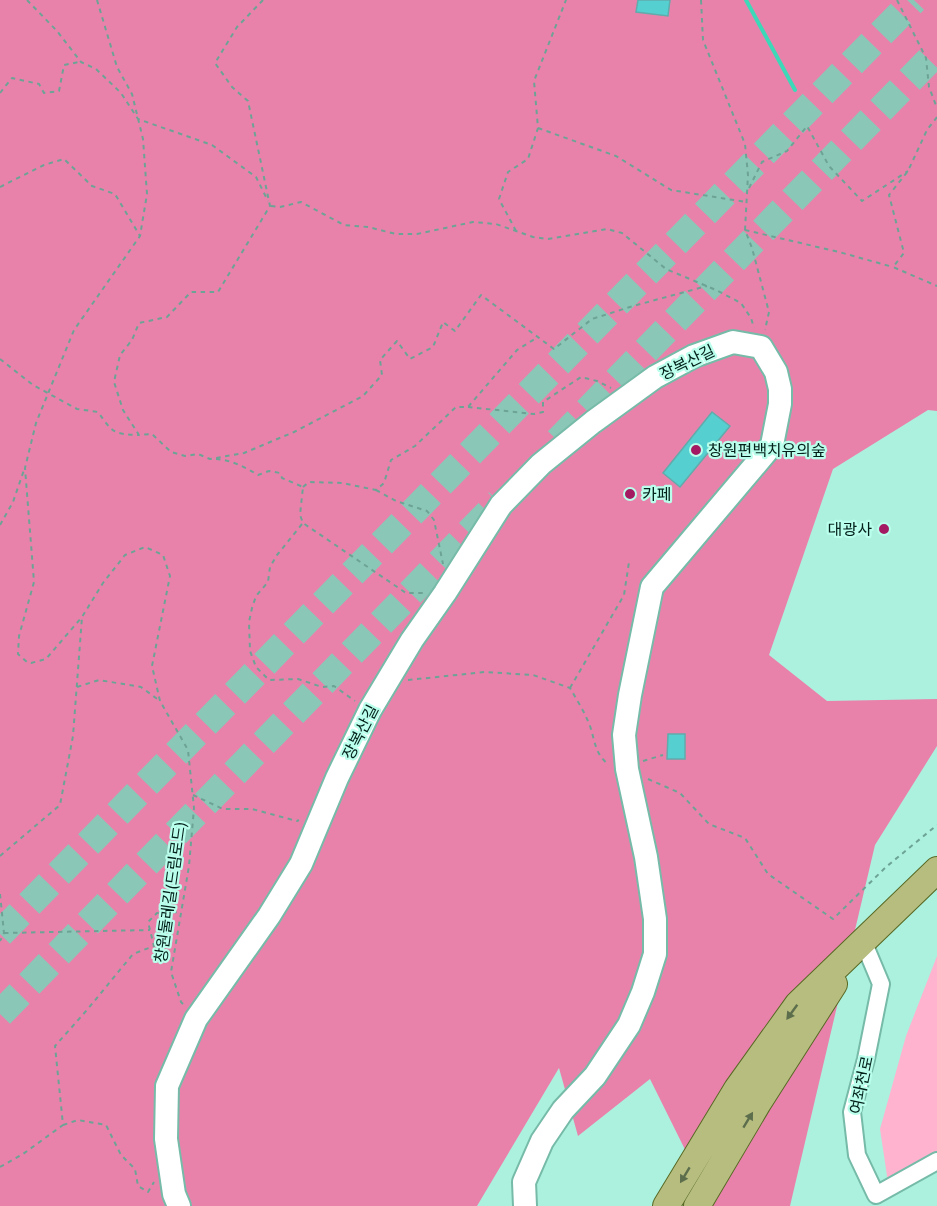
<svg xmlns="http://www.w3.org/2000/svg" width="937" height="1206" font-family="Mulish,'Noto Sans KR',sans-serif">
  <rect width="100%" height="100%" fill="#acf1de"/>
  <path fill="#ffb3cf" d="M937,956V1161L889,1189L880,1129L906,1036Z"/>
  <path fill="#e982ab" d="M0,0H937V411L928,410L833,469L769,655L827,701L937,699V746L875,845L790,1206H713L650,1079L578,1136L559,1068L477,1206H0Z"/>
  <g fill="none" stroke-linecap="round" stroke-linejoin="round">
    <path stroke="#3dd8b8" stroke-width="4" d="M746,0L795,90"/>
  </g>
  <path fill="#55cfd0" stroke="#61abab" stroke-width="1.5" d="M638,0H670L668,16L636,12Z
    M712,412L730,426L680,487L663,473Z
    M668,734H685V759H667Z"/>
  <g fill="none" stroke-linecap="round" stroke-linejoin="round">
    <path stroke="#8ac7b7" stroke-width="28" stroke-dasharray="28 14" stroke-linecap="butt" d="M558,441L937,52
      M0,934L914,0
      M0,1014L499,502"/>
    <g stroke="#76baa8" stroke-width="20">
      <path id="street" d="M863,941L881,984L866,1059L852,1112L857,1155L876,1195L937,1161"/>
    </g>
    <g stroke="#76baa8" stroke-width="26">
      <path id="secondary" d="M179,1206L174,1194L166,1139L167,1086L196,1019L269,916L301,864L337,778L370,710L412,640L445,593L501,505L541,464L593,422L655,377L694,356L733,342L761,347L776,372L780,389V404L772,445L652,587L630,695L624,735L627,769L646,857L655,919V954L643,992L629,1025L595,1076L563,1110L542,1141L524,1182L525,1206"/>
    </g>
    <g stroke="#586924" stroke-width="28">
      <path id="primary" d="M666,1206L737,1089L798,1004L937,870
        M697,1206L758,1103L834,984"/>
    </g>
    <path stroke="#6da394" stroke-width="2" stroke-dasharray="4.5 4.5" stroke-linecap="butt" d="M27,0L57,31L81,62L96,69L121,93L138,119L212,145L256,177L268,201
      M97,0L117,67L132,94L143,139L147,194L140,236L74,330L36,423L25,468L34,582L19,636L18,654L27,662L31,663L46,659L82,617L103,583L125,555L145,547L163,555L170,576L152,666L160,701L188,750L194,808L189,866L171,972L181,1002L184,1005
      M263,0L237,27L215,63L232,87L248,101L270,206L218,292H191L167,317L139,323L132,340L120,355L114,382L123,410L139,435L152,434L171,452L185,456L198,454L210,459L244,453L294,432L363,396L382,375L380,360L397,341L410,359L433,347L443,322L455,331L481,295L554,349L592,319L633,306L707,286
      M701,0L703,40L745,144L748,175L745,230L752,248L769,312L765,330
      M897,0L926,58L929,87L937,108
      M0,93L12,78L39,84L44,93L59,91L64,65L79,62
      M937,117L927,130L908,171L889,195L904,253L893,267L937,286
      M538,128L616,156L671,190L746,202
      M0,187L44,165L64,159L92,186L115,194L140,236
      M749,188L762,162L787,151L807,126L829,166L862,201L908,171
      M271,206L280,207L301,202L344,225L368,227L396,234H417L473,222L496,224L533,237L548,239L607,229L622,233L666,269L716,290L741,303L751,318L754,328
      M745,230L839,252L893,267
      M516,231L499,199L508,172L528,159L538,128L534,81L566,0
      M0,359L33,385L77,409L98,412C113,433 113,434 139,435
      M468,407L534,414L543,412V402L581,377L597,381L611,388
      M216,459C231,460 245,467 258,475L269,471L280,473L282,478L303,487L300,515L303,523L406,593H423
      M303,487L309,482L342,483L376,490L384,483L391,460L415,446L456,407H468L517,350L538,337
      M376,490L396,501L427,511L434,520L443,564
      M302,524L277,555L270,567L268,582L256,596L252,608L249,622L250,651L256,667L269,680L298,679L322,687L334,686L355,701
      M0,525L13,502L24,470
      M408,680L485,672L533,675L570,688C577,700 585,713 590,726C595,741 595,754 608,764
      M77,687L99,680L141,687L160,701
      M570,688L624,595L629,562
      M643,761L663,755
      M648,779L680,793L709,824L745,838L768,874L833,919L886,867L937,825
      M193,795L223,809H252L297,821L299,820
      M0,856L60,805L73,736L82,617
      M0,894L4,933L0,941
      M4,933L150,930
      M63,1125L78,1120L106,1125L121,1155L135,1169L138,1186L148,1192L154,1182
      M0,1167L23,1154L63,1125L55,1046L87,1010L133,954L154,946L148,922L157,913L181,912"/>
    <use href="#street" stroke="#fff" stroke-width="16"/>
    <use href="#secondary" stroke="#fff" stroke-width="22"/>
    <use href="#primary" stroke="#b6bd7f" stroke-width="26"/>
  </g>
  <defs><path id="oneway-solid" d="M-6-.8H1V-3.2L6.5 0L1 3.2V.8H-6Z" transform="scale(1.5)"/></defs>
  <g fill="#5c6e4c">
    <use href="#oneway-solid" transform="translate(792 1012) rotate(126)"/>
    <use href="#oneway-solid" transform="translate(748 1120) rotate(-59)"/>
    <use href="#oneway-solid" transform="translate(685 1175) rotate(121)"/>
  </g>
  <g fill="#a41a62" stroke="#b9ffeb" stroke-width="2">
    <circle cx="696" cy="450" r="6"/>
    <circle cx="630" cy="494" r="6"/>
    <circle cx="884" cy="529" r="6"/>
  </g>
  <g text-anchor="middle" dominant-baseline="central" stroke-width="4.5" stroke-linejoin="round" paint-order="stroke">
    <g font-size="16" fill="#032019" stroke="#b9ffeb">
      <text transform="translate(687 362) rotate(-26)">장복산길</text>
      <text transform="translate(360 732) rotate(-63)">장복산길</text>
      <text transform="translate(170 892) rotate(-82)">창원둘레길(드림로드)</text>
      <text transform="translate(861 1085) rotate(-78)">여좌천로</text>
    </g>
    <g font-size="16" fill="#032019" stroke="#b9ffeb" text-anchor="start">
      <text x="708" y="450">창원편백치유의숲</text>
      <text x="642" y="494">카페</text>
      <text x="872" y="529" text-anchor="end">대광사</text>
    </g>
  </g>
</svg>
